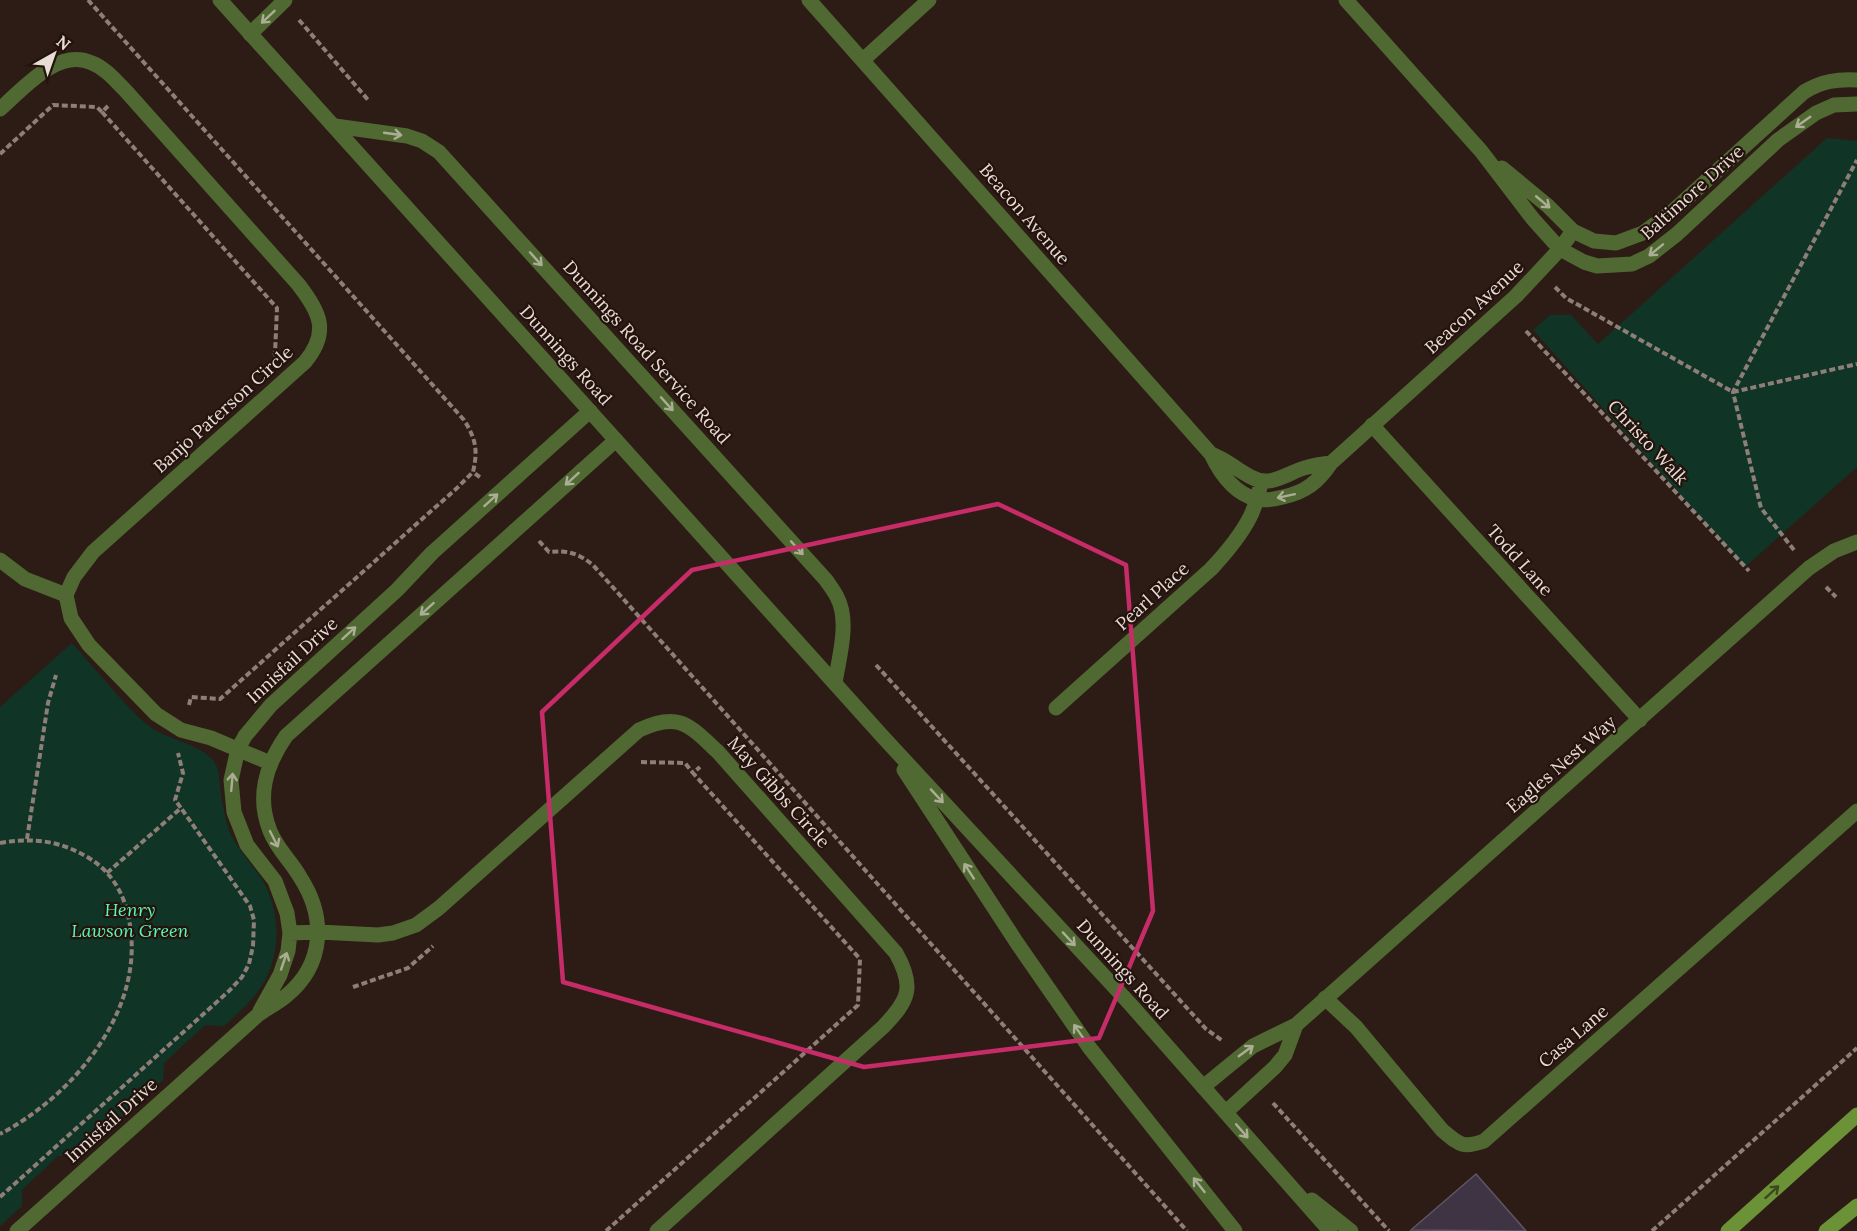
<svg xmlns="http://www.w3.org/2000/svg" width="1857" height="1231" font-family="Lora,serif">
  <rect width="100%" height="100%" fill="#2d1c15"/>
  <path fill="#103425" d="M1827,138L1857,141V467L1745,567L1533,330L1550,315H1571L1598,344Z
    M72,643C86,659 100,675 114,691C125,703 136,716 149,726C168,740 200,744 213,760C221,770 219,782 221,794C223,806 225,819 229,830C237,850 253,864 264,883C281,915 281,956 261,987C252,1002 237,1014 224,1026L205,1025L164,1063L163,1080L78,1156H58L22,1190V1206L0,1226V707Z"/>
  <path fill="#3e3443" stroke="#5f5565" stroke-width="1.5" d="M1476,1174L1526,1231L1411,1230Z"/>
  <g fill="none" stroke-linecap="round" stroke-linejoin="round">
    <path stroke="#8d7e78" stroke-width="4" stroke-dasharray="6 3" stroke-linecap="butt" d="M88,0L464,420C476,439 478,450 473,472L481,478
      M299,20L369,101
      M102,112L277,308L275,354L273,355
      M0,154L53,105L97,107L102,112L108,106
      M1555,287L1566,298L1733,392L1857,364
      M1526,331L1749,571
      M539,541L549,552C567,550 578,553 593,565L1187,1231
      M1794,550L1761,508L1733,392L1857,160
      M1826,587L1836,597
      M876,665L1206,1029L1223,1041
      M189,705L191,697L220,699L457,488L473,472
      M641,762L685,763L693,773
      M27,839L48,703L56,675
      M0,843C34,837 63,841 92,860C113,874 125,896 129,920C147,1009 73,1096 0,1134
      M107,873L181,808L175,800L183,773L178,753
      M353,987L408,968L433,946
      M1273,1103L1389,1231
      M0,1197L229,991L242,977L249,964L253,946L254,920L250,906L181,808
      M606,1231L858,1005L860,959L693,773L700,767
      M1652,1231L1857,1048"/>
    <path stroke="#506933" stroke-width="15" d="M863,60L929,0
      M335,126L407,136L422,141L439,152L826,580C830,586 834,591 837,597C850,621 839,657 835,683
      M1372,425L1640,720
      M0,560L25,579L66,595
      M1325,998L1356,1027L1442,1130C1459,1144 1462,1149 1484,1141L1857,811"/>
    <path stroke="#506933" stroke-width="15" d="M809,0L1211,454C1220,473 1233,493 1256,499C1264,501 1275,499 1283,497C1306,492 1318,482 1331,463L1516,296L1560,249L1573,231
      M1346,0L1481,151L1533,219L1560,249L1584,262L1597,266L1632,264L1649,256L1677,234L1778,140L1816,113L1834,105L1857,104
      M250,34L285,0
      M0,109C23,89 58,47 92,63C105,68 115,80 125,90L298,284C320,312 330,332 305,362L93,552L74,577L66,595L71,618L89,645L156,714L181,730L211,738L270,763
      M1502,168L1548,206L1573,231L1594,241L1616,243L1643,233L1674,210L1804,92C1822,81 1837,79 1857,80
      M1211,454C1228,460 1235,469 1251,477C1272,489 1289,471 1308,467C1315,465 1323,464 1331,463
      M1056,708L1211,569C1226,553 1240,537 1250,517C1256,506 1258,493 1262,481
      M290,933L319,932L378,935L393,933L416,925L439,908L639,730C679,711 689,725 718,752L896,953C915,987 909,1000 883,1027L657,1231
      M260,1011L280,975L288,951L290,933L287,913L275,881L247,845L234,812L231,780L238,749L245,736L271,705L397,590L432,553L590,411
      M1203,1087L1253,1046L1296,1025L1809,568L1834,551L1857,542
      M1226,1112L1275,1067L1285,1055L1296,1025
      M17,1231L259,1014C268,1008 277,1003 286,996C325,964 326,917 300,877C291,861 277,849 270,831C256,796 266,765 286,736L616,440"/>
    <path stroke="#506933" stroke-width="15" d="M220,0L883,737L1131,1005L1330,1231
      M904,770L1017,943L1089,1047L1235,1231
      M1312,1200L1351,1231"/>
    <path stroke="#6b9237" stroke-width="15" d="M1728,1231L1857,1115
      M1826,1231L1857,1206"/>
  </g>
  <defs><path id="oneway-shaft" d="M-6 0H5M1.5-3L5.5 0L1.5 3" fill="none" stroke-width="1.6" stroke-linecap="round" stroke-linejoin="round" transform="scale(1.5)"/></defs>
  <g stroke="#abae95">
    <use href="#oneway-shaft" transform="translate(268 17) rotate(137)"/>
    <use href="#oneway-shaft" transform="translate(1803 122) rotate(145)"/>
    <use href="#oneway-shaft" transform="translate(393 134) rotate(8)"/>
    <use href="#oneway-shaft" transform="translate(1543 202) rotate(40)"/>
    <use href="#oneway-shaft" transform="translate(1656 250) rotate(141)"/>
    <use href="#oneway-shaft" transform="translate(536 259) rotate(48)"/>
    <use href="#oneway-shaft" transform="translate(667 404) rotate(48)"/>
    <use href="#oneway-shaft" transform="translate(572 479) rotate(138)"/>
    <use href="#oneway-shaft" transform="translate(1286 496) rotate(168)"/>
    <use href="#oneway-shaft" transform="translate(491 500) rotate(-42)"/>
    <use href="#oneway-shaft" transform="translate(797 548) rotate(48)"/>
    <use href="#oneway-shaft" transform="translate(427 609) rotate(138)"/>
    <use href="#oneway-shaft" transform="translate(349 633) rotate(-42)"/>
    <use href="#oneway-shaft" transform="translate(232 782) rotate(-85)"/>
    <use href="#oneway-shaft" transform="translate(937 796) rotate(47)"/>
    <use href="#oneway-shaft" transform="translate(274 839) rotate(63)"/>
    <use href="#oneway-shaft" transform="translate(969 871) rotate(-123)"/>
    <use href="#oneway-shaft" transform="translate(1069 939) rotate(47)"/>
    <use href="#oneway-shaft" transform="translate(284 961) rotate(-71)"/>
    <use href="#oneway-shaft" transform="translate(1079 1032) rotate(-125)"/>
    <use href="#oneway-shaft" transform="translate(1246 1051) rotate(-36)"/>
    <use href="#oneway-shaft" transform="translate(1242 1131) rotate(49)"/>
    <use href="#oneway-shaft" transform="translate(1199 1185) rotate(-128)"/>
  </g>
  <use stroke="#40461d" href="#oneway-shaft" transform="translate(1772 1192) rotate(-42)"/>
  <path fill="none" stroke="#c62c67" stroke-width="4.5" stroke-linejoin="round" d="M998,504L1126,565L1153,911L1099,1038L864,1067L563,982L542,712L692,570Z"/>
  <g text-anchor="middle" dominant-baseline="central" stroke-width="4.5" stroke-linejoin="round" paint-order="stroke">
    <g font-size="18" fill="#e8dcd7" stroke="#23130c">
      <text transform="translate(1692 192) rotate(-42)">Baltimore Drive</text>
      <text transform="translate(1025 214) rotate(49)">Beacon Avenue</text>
      <text transform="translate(1474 307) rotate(-43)">Beacon Avenue</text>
      <text transform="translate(647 352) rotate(48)">Dunnings Road Service Road</text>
      <text transform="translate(566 355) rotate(48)">Dunnings Road</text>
      <text transform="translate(223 409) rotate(-42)">Banjo Paterson Circle</text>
      <text transform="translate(1648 442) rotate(47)">Christo Walk</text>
      <text transform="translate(1520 560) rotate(48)">Todd Lane</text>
      <text transform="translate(1152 596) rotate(-42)">Pearl Place</text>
      <text transform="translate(292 660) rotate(-43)">Innisfail Drive</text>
      <text transform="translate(1561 764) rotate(-41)">Eagles Nest Way</text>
      <text transform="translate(779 792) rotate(48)">May Gibbs Circle</text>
      <text transform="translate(1123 969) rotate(48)">Dunnings Road</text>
      <text transform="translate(1573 1036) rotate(-41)">Casa Lane</text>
      <text transform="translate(111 1120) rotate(-42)">Innisfail Drive</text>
    </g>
    <g font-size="18" font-style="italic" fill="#5bf7b8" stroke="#23130c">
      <text x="130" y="909">Henry<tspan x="130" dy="21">Lawson Green</tspan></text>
    </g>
  </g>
  <g transform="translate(54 54) rotate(40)" stroke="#23130c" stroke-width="4.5" paint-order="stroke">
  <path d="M0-4.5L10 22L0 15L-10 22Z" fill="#e8dcd7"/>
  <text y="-9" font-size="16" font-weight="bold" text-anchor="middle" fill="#e8dcd7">N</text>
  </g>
</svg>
